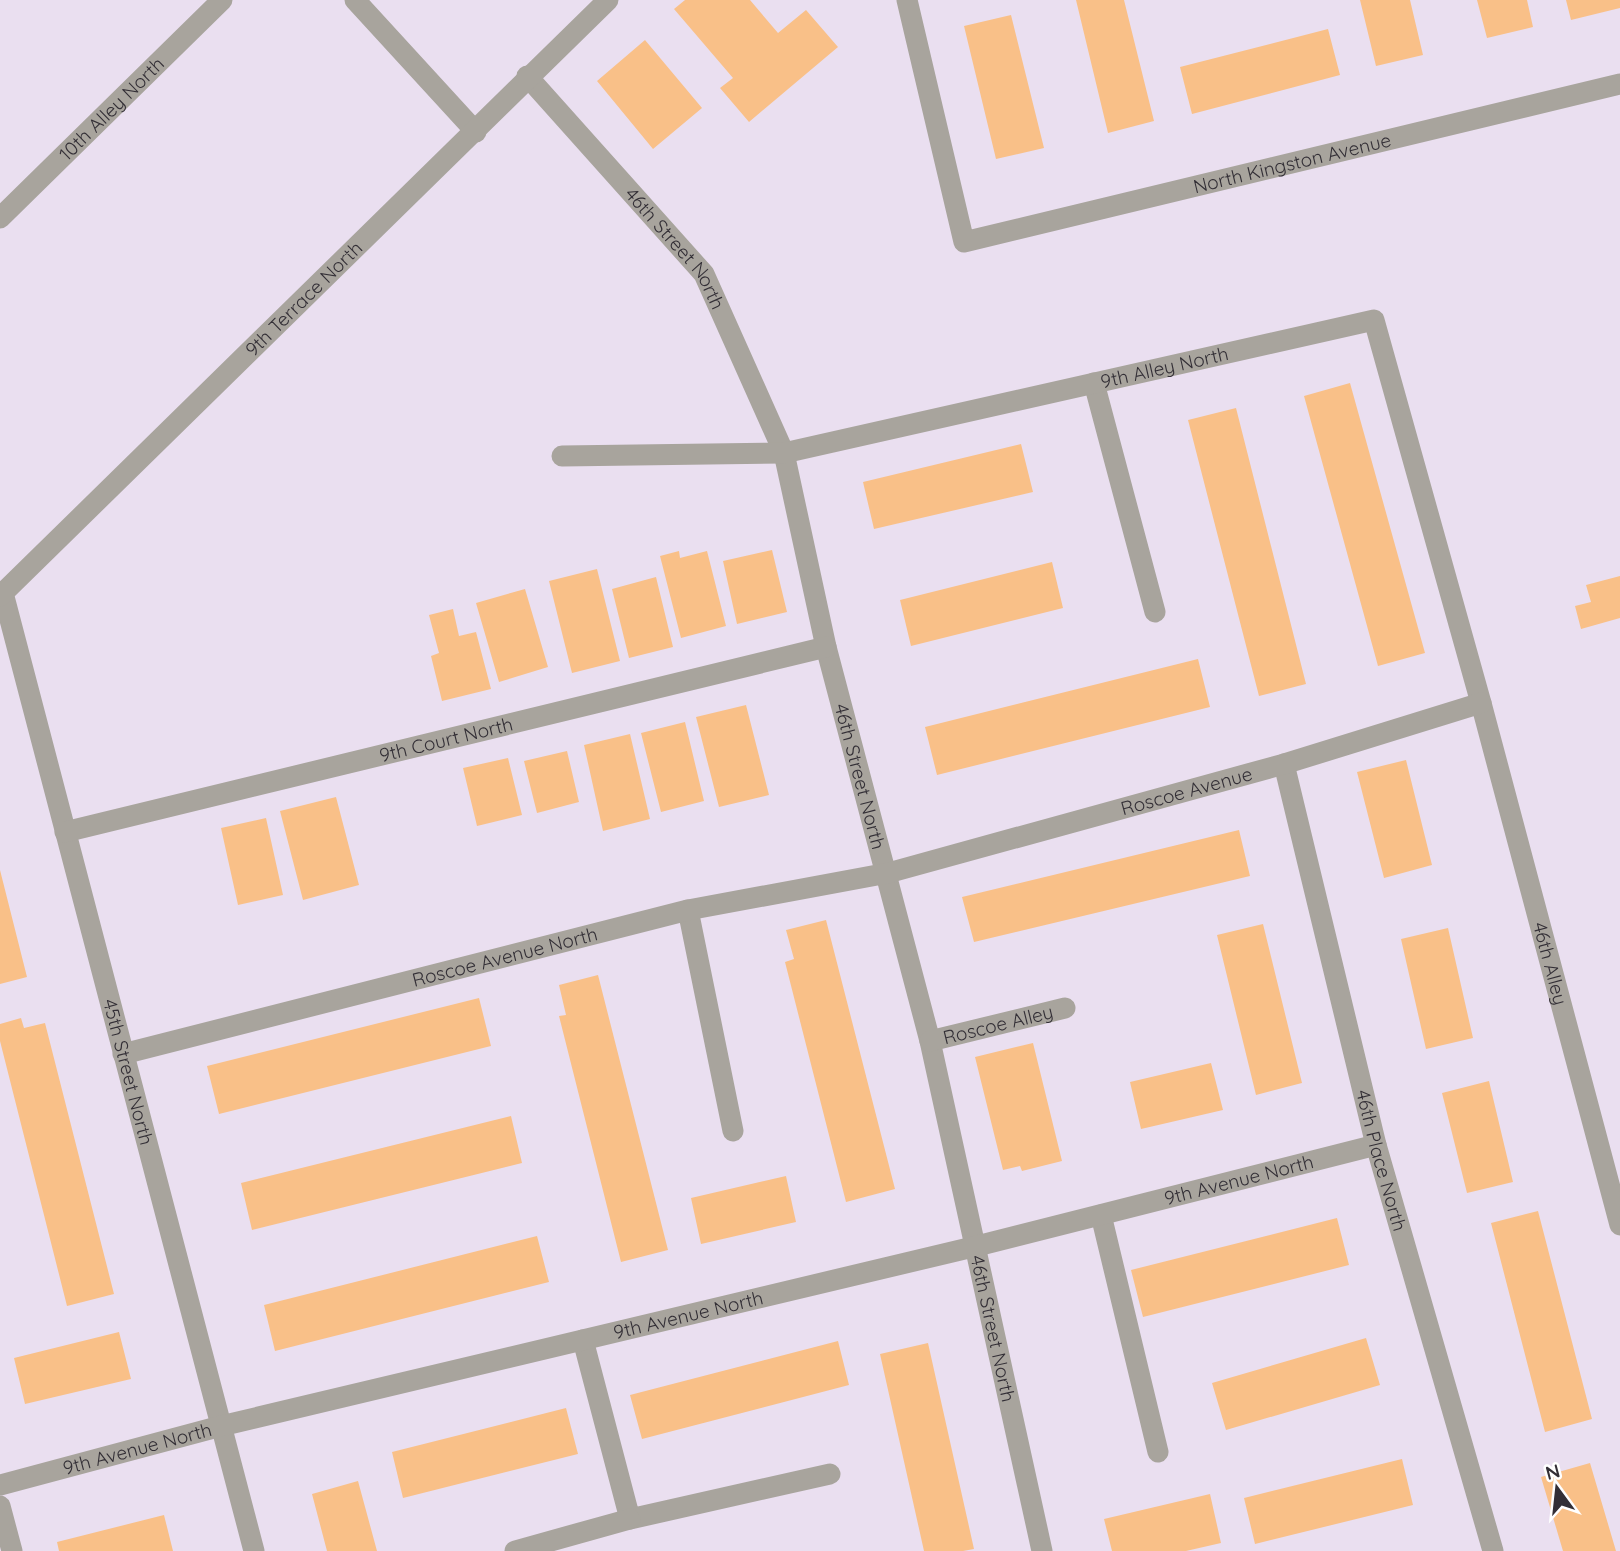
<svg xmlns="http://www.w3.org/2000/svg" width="1620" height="1551" font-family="Quicksand,sans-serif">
  <rect width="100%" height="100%" fill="#eadff0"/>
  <path fill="#f9c088" d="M685,0H750L778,33L806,10L838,47L749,122L720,88L733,78L674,9Z
    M1076,0H1124L1154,121L1108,133Z
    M1360,0H1410L1423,55L1376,66Z
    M1477,0H1527L1533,27L1487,38Z
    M1566,0H1620V8L1571,20Z
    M1011,15L1044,148L996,159L964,26Z
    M1328,29L1340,75L1192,114L1180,67Z
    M645,40L702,108L653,149L597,81Z
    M1350,383L1425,653L1378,666L1304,396Z
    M1236,408L1306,684L1259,696L1188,420Z
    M1021,444L1033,492L874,529L863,482Z
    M772,550L787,612L737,624L723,561Z
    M679,551L680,558L707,551L726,626L681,638L660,556Z
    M1052,562L1063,608L911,646L900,600Z
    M597,569L620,661L572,673L549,581Z
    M1620,576V618L1581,629L1575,606L1591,602L1586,585Z
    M656,577L673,647L629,658L612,589Z
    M525,589L548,667L499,682L476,603Z
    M453,609L459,636L476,632L491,689L442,701L431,656L439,653L429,615Z
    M1198,659L1210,707L937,775L925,727Z
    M746,705L769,795L719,807L696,717Z
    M685,722L704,801L661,812L641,733Z
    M630,734L650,819L603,831L584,745Z
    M567,751L579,802L537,813L524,761Z
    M508,758L522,815L477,826L463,768Z
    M1406,760L1432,865L1384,878L1357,772Z
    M336,797L359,885L303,900L280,811Z
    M266,818L283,895L238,905L221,828Z
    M1239,830L1250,876L974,942L962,897Z
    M0,870L27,977L0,984Z
    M826,920L895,1189L846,1202L785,962L794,959L786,930Z
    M1263,924L1302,1083L1256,1095L1217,935Z
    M1448,928L1473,1038L1426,1049L1401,939Z
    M598,975L668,1250L621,1262L559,1016L566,1015L559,985Z
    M479,998L491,1046L219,1114L207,1066Z
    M21,1018L24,1028L45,1023L114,1294L67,1306L0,1041V1024Z
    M1033,1043L1062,1161L1022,1171L1020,1166L1003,1170L975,1057Z
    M1211,1063L1223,1110L1141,1129L1130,1082Z
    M1489,1081L1513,1182L1467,1193L1442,1093Z
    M511,1116L522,1163L252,1230L241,1183Z
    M786,1176L796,1222L701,1244L691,1198Z
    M1538,1211L1592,1419L1545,1432L1491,1223Z
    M1337,1218L1349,1265L1143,1317L1131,1270Z
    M537,1236L549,1282L275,1351L264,1305Z
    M119,1332L131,1379L25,1404L14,1358Z
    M1366,1338L1380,1385L1226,1430L1212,1383Z
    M838,1341L849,1385L642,1439L630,1395Z
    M928,1343L974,1549L963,1551H924L880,1354Z
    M566,1408L578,1454L403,1498L392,1452Z
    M1402,1459L1413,1505L1255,1544L1244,1498Z
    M1590,1463L1616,1551H1563L1541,1477Z
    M358,1481L377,1551H327L312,1494Z
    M1210,1494L1221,1543L1186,1551H1112L1104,1519Z
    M164,1515L173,1551H59L57,1542Z"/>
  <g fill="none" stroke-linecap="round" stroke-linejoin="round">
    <g stroke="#a8a49d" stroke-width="21">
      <path d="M355,0L476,132"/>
      <path id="s1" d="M907,0L964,242L1620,84"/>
      <path id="s2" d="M527,76L704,274L784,453L826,647L930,1041L1042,1551"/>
      <path id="s3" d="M0,218L222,0"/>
      <path d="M1094,383L1155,612"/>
      <path id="s4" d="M562,456L784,453L1374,320L1481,703L1620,1225"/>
      <path id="s5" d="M3,593L254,1551"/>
      <path id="s6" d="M0,596L608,0"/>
      <path id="s7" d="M1284,764L1376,1145L1493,1551"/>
      <path id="s8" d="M65,832L826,647"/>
      <path d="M688,910L733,1131"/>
      <path id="s9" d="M930,1041L1065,1008"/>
      <path id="s10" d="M123,1054L688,910L888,873L1284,764L1481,703"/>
      <path d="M1101,1215L1158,1452"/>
      <path d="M583,1340L630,1519L830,1474"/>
      <path id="s11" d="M0,1485L221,1426L973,1247L1376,1145"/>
      <path d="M0,1506L12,1551"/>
      <path d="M515,1551L630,1519"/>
    </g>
  </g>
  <g text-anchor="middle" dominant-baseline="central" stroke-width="7" stroke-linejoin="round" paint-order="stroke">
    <g font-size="19" fill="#332f36" stroke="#fff">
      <text stroke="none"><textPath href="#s3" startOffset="156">10th Alley North</textPath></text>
      <text stroke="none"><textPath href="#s1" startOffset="586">North Kingston Avenue</textPath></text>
      <text stroke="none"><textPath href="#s2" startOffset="228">46th Street North</textPath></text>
      <text stroke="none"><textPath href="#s6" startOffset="425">9th Terrace North</textPath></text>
      <text stroke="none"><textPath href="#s4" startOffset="612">9th Alley North</textPath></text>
      <text stroke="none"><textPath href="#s8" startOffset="392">9th Court North</textPath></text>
      <text stroke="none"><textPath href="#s2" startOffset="794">46th Street North</textPath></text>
      <text stroke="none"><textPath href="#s10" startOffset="1096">Roscoe Avenue</textPath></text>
      <text stroke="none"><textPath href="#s10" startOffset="394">Roscoe Avenue North</textPath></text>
      <text stroke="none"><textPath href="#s4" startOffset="1494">46th Alley</textPath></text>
      <text stroke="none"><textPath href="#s9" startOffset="70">Roscoe Alley</textPath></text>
      <text stroke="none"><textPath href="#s5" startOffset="495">45th Street North</textPath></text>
      <text stroke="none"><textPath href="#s7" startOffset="408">46th Place North</textPath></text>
      <text stroke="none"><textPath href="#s11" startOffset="1276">9th Avenue North</textPath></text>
      <text stroke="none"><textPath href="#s11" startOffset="709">9th Avenue North</textPath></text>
      <text stroke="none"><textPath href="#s2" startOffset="1362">46th Street North</textPath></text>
      <text stroke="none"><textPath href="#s11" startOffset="142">9th Avenue North</textPath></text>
    </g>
  </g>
  <g transform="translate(1557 1488) rotate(345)" stroke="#ffffff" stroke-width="5" paint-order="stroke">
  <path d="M0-5L12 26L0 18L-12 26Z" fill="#332f36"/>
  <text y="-10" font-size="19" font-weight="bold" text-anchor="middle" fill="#332f36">N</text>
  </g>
</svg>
